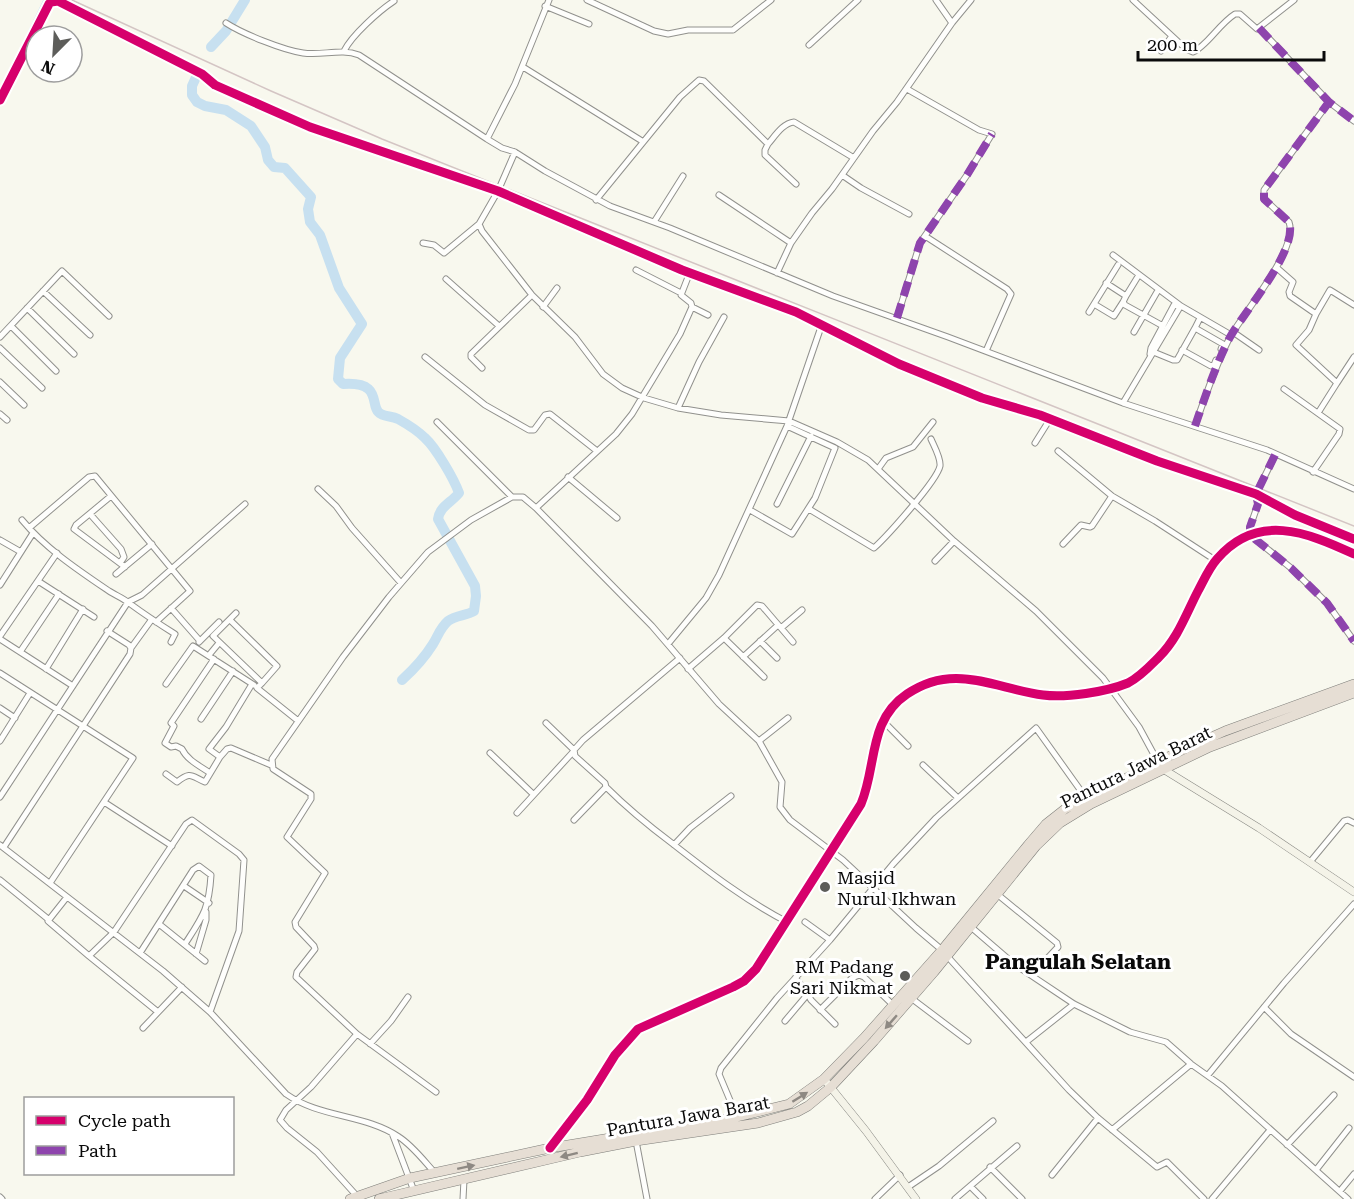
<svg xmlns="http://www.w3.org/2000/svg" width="1354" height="1199" font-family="'Roboto Serif',serif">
  <rect width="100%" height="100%" fill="#f8f8ee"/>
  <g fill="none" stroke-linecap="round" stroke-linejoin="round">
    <path stroke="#c7e0f0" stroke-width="1.5" d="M0,91L44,0"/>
    <path stroke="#c7e0f0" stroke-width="10" d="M211,47L226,31L245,0
      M197,75L192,86V95L197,102L205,106L226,110L251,126L265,147L268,160L274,167L285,168L311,197L308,209L310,222L320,235L339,288L362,324L340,358L338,379L343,384C385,381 368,408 381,414C386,417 392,416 398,419C407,424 418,431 425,438C436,448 454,479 459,493C451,503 440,506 438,519L475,586L476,596L474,611C466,616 456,615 448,621C440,628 438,636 433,644C425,657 413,670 402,680"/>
    <g stroke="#91918d" stroke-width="7">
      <path id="street" d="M587,0L654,31L668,34L688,30H733L771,0
        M936,0L952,23
        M1133,0L1186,49L1193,52C1207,46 1219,24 1235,14H1240L1257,29L1294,0
        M545,6L589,24
        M226,23C243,34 283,50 303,53C322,56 341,48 359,55L487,139L502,148L515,152L545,171L610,206L670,228L833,296L948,337L1123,403L1267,450L1354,489
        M1259,28L1329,102L1354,121
        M809,45L858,0
        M344,51C352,35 379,11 394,1
        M1161,51L1172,36
        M523,67L642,141
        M0,100L49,4L51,2L58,1L202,74L215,85L310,127L498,191L682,270L796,312L899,364L982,398L1040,415L1157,461L1256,494L1295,515L1354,539
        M487,139L515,84L549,0
        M768,144L765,150V155L796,184
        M515,152L498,191L479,224L482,231L532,295L575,337L603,374L622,388L644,398L678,408L721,415L789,421L837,442L868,460L954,541L1036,611L1103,678L1139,727L1158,762
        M842,175L861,188L909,214
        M719,195L791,243
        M596,200L680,97L699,80L704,81L768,144C775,136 783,123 794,122L854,158
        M654,222L683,176
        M925,236L1007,289L1011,294L986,351
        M423,243L434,245L444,253L479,224
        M1113,255L1181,306L1231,335
        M1277,268L1293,282L1289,292L1290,296L1316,314L1309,330L1296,345L1337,383L1354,357
        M636,270L681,293
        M690,272L681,295L691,303L692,307L708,315
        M777,273L791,243L812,213L832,189L873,131L897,102L952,23L971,0
        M446,279L499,326
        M1106,283L1126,296L1123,302L1125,305L1163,326
        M43,291L90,335
        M1126,296L1137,278
        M1094,304L1114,316L1123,302
        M543,307L557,288
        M692,307L680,334L632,414L616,434L536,508L652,626L719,704L759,741L782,782L780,807L790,820L843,860L916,928L942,950
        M27,308L74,354
        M1089,312L1118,265
        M1316,314L1330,290L1354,305
        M897,318L920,243L967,175L992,134L979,130L907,89
        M11,326L56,371
        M1195,328L1199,320
        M1134,332L1157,292
        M1233,332L1259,350
        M0,337L62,271L109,316
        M0,348L42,388
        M1182,350L1211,366L1214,365L1216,360
        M1151,351L1173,360H1177L1195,328L1223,344L1221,349
        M425,357L485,405L529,430H534L545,415L550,414L597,451
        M482,368L471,357V354L532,295
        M0,382L24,405
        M1284,389L1340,429L1339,434L1313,472
        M1123,403L1180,307L1174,305L1151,348L1150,354
        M678,408L699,362L724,317
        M1318,413L1337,383
        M0,414L7,420
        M437,422L512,497
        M1195,426C1205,397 1215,367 1229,339C1242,314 1299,250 1289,222L1264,199V190L1329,102
        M1035,443L1050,419
        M1058,451L1112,496L1155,521L1215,560
        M1275,455L1256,494L1258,504L1250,527V535L1291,568L1327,603L1354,641
        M878,469L886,458L913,447L933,422
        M568,477L617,518
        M318,489L336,506L352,528L401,583
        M111,496L76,525L74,529L125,567
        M777,504L811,436
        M809,509L874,548C887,536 937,481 940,466C941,458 934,446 931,439
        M750,510L792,534L815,498L835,448L787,426
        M90,514L121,549L124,557L120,563
        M22,520C45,548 78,570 109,591C115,595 123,598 129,603C144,614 159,624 175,634L171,642
        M29,528L89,477L95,476L190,591L156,622
        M0,540L21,552
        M1063,544L1081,525L1090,527L1092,526L1112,496
        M935,561L954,541
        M116,574L152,544
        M38,581L94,617
        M0,585L33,533
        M171,608L200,641
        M236,613L213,636L262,683L257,688L297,720
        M230,620L277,666L262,683
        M781,628L802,610
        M0,636L57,553
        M724,638L764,677
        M0,639L73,686
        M760,641L777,658
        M199,642L219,622
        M668,644L706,598L719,575L787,426L822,324
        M131,648L152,619
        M20,652L59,594
        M209,655L219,643
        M743,657L778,625
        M46,669L83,609
        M688,669L724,638L757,605L762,606L793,642
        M0,673L133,758L50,883
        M166,684L193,646L254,685
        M0,708L15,718
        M201,719L233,671
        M883,721L908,746
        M546,723L574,750
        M0,741L30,693
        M759,741L788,718
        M490,753L533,794
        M220,757L227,749L231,748L271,765
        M923,765L958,798
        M210,773C200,766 187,760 182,749L176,746L171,747L165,743L174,726L171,723L173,720L214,659
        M166,774L177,782C191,771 191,776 205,782L220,757L209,749L226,727L252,684
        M606,787C627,808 649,826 673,844C710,873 745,900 787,922
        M0,797L128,602L142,595L245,504
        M104,802L172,846
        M517,813L573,752
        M574,820L606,787L605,783L575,756L574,750L583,740L680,658
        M0,845L163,971L210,1012L286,1094C320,1118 365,1114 399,1137C413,1146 424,1161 435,1173
        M674,845L690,828L731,796
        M4,847L130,654L131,648L129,645L107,631
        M1310,862L1344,821L1348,820L1354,823
        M0,880L48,919
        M184,886L209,903
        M997,894L1057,943L1058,947L1043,963
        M67,897L48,921L89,956
        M805,922L830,940
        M159,924L205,961
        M971,927L1014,964L1074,1004L1130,1032L1166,1042L1191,1064L1222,1086L1348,1199
        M140,953L193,870L199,866L211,875C209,909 203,916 185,944
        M196,954L206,920V912
        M947,956L1069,1090L1098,1118L1157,1167L1167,1162L1204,1199
        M795,978L805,989L811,1000L835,1024
        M911,998L968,1041
        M1264,1007L1291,1034L1354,1077
        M820,1010L852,978L859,975L864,977L893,1005
        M158,1012L89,956L114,932L186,824L192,820L239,854L244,860L239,931L210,1012
        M785,1021L807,995
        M143,1028L182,987
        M357,1034L436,1092
        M1026,1042L1074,1004
        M370,1044L391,1021L408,997
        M1208,1075L1284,983L1354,904
        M737,1117L719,1074L721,1068L777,998L830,940L893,864L936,818L1036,728L1086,798
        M1112,1130L1191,1064
        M392,1133L414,1191
        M636,1141L647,1199
        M1287,1145L1334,1095
        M551,1147L587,1100L615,1055L638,1029L733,987L744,981L756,969L861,804C877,766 868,720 907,694C954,662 993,688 1043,695C1066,698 1106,692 1128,683C1140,677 1150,666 1159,657C1178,638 1186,614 1198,591C1204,580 1209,568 1217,559C1257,512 1307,532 1354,554
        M990,1167L1022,1199
        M1316,1170L1349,1128
        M1052,1175L1098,1118
        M970,1186L983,1199
        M908,1187L939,1166L993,1121
        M1340,1191L1354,1174
        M356,1195L317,1152L287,1128L280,1120L286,1110L311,1087L357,1034L296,977L297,972L315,949L314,946L296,927L295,922L325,873L287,837L311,799V794L273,769L272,759L343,657L389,597L428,552L471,520L512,497H523L536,508
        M0,1197L2,1199
        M463,1199L464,1180
        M875,1199L900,1175
        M955,1199L1017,1146
        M1212,1199L1270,1130"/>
    </g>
    <g stroke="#888883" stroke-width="8">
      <path id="secondary" d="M1163,769L1259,828L1354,892
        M824,1079L866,1131L916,1199"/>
    </g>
    <g stroke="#7e7e7a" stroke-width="10">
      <path id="highway" d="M350,1199L410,1178L550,1148L737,1117L789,1104L824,1079L864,1038L942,950L1028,845L1046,824L1065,809L1178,752L1225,731L1354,684
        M379,1199L580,1152L636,1141L758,1123L797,1112L808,1106L831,1087L874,1041L934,972L1036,846L1060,823L1091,804L1210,747L1354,693"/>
    </g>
    <use href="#street" stroke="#fefefc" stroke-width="5"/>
    <use href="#secondary" stroke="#f4f3e8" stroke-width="7"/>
    <use href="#highway" stroke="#e6ded4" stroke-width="9"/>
    <path stroke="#d4c5c4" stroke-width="1.5" d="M72,0L271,91L382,139L1354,526"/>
    <path stroke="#8e44ad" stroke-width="8" stroke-dasharray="15 8" stroke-linecap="butt" d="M1259,28L1329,102L1354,121
      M897,318L920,243L967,175L992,134
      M1195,426C1205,397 1215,367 1229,339C1242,314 1299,250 1289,222L1264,199V190L1329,102
      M1275,455L1256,494L1258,504L1250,527V535L1291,568L1327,603L1354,641"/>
    <g stroke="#fff" stroke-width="13">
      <path id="cycleway" d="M0,100L49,4L51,2L58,1L202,74L215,85L310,127L498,191L682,270L796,312L899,364L982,398L1040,415L1157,461L1256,494L1295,515L1354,539
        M550,1148L587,1100L615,1055L638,1029L733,987L744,981L756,969L861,804C877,766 868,720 907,694C954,662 993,688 1043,695C1066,698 1106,692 1128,683C1140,677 1150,666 1159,657C1178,638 1186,614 1198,591C1204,580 1209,568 1217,559C1257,512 1307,532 1354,554"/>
    </g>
    <use href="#cycleway" stroke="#d6006c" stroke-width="9"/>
  </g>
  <defs><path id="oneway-solid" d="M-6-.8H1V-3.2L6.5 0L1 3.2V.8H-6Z" transform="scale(1.5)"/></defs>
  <g fill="#8e8983">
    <use href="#oneway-solid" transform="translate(891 1022) rotate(131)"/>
    <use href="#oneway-solid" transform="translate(800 1097) rotate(-32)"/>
    <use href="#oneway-solid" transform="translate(569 1155) rotate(166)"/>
    <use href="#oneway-solid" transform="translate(466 1167) rotate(-12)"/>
  </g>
  <g fill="#5d5d5a" stroke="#fff" stroke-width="2">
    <circle cx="825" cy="887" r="6"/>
    <circle cx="905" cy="976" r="6"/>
  </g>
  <g text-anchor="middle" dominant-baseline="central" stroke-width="6" stroke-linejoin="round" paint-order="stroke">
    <g font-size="18" fill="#0a0a0a" stroke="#fff">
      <text transform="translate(1136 767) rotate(-26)">Pantura Jawa Barat</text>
      <text transform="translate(688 1116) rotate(-10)">Pantura Jawa Barat</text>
    </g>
    <g font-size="18" fill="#0a0a0a" stroke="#fff" text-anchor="start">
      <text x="837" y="877">Masjid<tspan x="837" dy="21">Nurul Ikhwan</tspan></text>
      <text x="893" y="966" text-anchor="end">RM Padang<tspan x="893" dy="21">Sari Nikmat</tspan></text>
    </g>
    <g font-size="21" font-weight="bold" fill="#0a0a0a" stroke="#fff">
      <text x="1078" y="962">Pangulah Selatan</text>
    </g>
  </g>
  <rect x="24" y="1097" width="210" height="78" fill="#ffffff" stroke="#9d9d9d" stroke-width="1.5"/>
  <rect x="36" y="1116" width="30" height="9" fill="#d6006c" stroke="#9d9d9d" stroke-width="1.5"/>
  <text x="78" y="1127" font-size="18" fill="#0a0a0a">Cycle path</text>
  <rect x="36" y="1146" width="30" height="9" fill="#8e44ad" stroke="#9d9d9d" stroke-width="1.5"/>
  <text x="78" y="1157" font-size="18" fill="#0a0a0a">Path</text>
  <g transform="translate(54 54) rotate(204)"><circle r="28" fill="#ffffff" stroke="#9d9d9d" stroke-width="1.5"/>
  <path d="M0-4.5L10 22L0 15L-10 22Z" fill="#5d5d5a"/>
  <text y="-9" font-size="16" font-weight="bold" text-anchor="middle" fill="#0a0a0a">N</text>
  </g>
  <path d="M1138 51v9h186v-9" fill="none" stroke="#0a0a0a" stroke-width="3"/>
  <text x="1147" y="51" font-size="18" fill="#0a0a0a" stroke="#ffffff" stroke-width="4.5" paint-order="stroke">200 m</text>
</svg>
